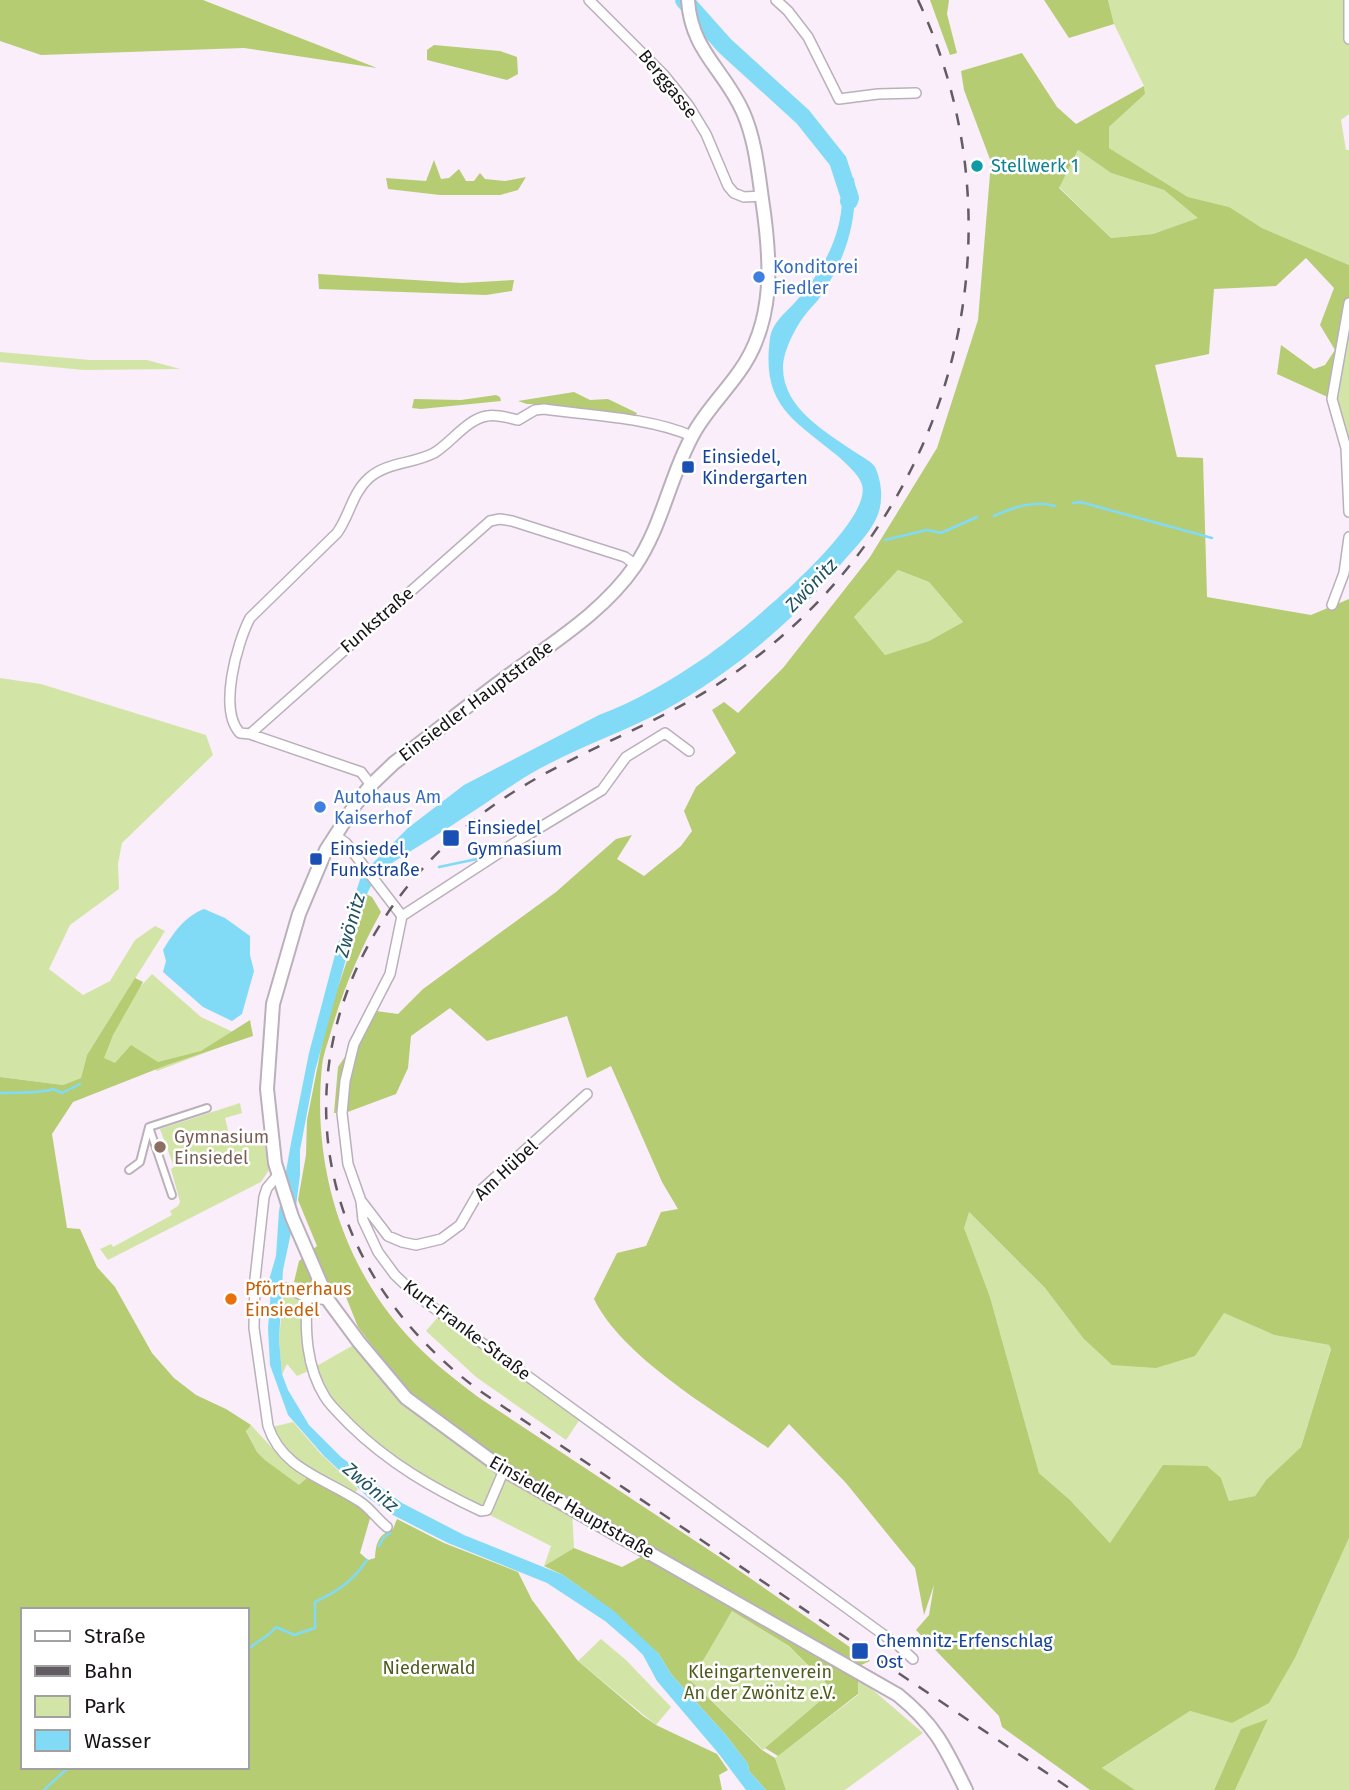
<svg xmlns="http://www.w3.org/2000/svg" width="1349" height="1790" font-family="'Fira Sans',sans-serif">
  <rect width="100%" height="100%" fill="#f9eefa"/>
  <path fill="#d3e5a6" d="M1108,0H1349V114L1341,120L1346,150H1349V265L1262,228L1228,207L1188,197L1109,148V127L1145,94L1144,86L1114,24Z
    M1078,150L1111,173L1164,190L1199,218L1153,234L1111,238L1059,187Z
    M1349,303V512L1346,448L1332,399Z
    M0,352L90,360H147L180,369L84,370L0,362Z
    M898,570L929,582L963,622L929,641L885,655L854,617Z
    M0,678L41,684L206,735L213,755L122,843L118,864L119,889L70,925L49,969L83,995L110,981L135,940L155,926L165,931L87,1055L81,1078L63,1085L0,1077Z
    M152,974L201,1017L233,1032L231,1039L223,1046L157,1071L132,1050L111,1072L99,1053L130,998Z
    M240,1103L242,1113L225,1118L231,1142L263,1134L269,1170L261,1182L108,1260L100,1249L111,1244L113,1247L172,1215L170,1211L178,1206L180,1202L171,1169L174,1167L160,1129Z
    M968,1211L1045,1288L1083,1338L1224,1313L1274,1335L1329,1345L1331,1348L1301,1447L1266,1480L1255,1496L1229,1501L1221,1478L1119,1532L1110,1543L1070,1500L1039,1473L990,1297L963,1228Z
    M283,1296L307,1297L313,1368L359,1342L406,1398L572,1509L574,1548L544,1566L551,1546L412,1476L333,1407L313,1369L297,1376L287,1364L282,1375L279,1340Z
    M438,1317L580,1419L566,1440L476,1377L426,1331Z
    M293,1422L321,1454L358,1489L353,1495C319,1476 286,1464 272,1427Z
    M251,1425L284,1461L308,1477L300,1486L265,1460L257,1452L246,1430Z
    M1349,1538V1790H1235L1267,1721L1241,1729L1214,1790H1135L1101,1769L1190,1711L1232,1723L1296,1656Z
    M732,1611L789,1646L833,1690L763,1750L690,1680Z
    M601,1639L626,1660L671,1707L656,1725L578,1661Z
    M859,1678L923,1733L845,1790H786L775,1758L858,1695Z"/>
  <path fill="#b5cc72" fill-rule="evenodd" d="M0,0H203L377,68L244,48L41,55L0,41Z
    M930,0H949L947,14L957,53L950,55Z
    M1044,0H1108L1114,24L1069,38Z
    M434,45L500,51L517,57L518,74L507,80L427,60V50Z
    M1022,53L1057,107L1076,124L1144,86L1145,94L1109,127V148L1188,197L1229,207L1262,228L1349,265V303L1332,399L1277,374L1281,345L1314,369L1325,365L1335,350L1320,325L1334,288L1306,258L1276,286L1214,289L1209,354L1155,365L1177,457L1203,458L1207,597L1311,615L1349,599V1538L1296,1656L1269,1703L1232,1723L1190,1711L1102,1768L1135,1790H1090L1002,1727L999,1716L916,1630L929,1615L934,1585L924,1615L915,1568L846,1483L789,1424L768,1448C715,1411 622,1357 594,1299L617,1253L646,1246L661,1212L678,1209L662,1182L611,1066L587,1078L567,1016L487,1041L450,1008L411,1036L408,1068L396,1094L345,1113H334L338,1067L376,1011L398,1014L423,989L556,892L616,839L632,835L617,859L644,876L681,846L692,831L684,811L696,787L736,753L712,710L724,702L738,713L783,668L870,557L937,448L978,320L991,162L964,90L961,71ZM1078,150L1111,173L1164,190L1198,218L1153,234L1111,238L1059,188ZM898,570L929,582L963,622L929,641L885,655L854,617ZM969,1212L1045,1288L1083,1338L1112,1365L1156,1368L1195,1356L1224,1313L1274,1335L1329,1345L1331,1349L1301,1447L1266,1480L1255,1496L1229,1501L1221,1478L1207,1466L1163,1465L1110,1543L1070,1500L1039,1473L990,1297L964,1228Z
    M434,160L441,179L449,178L459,169L466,181H474L480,173L485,179L505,181L526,177L518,190L500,195H440L388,189L386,178L426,181Z
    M318,274L462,283L514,280L512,291L486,295L319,289Z
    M574,392L590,400L608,399L637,413L634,418L543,404H527L518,401Z
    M496,395L500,397L501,401L421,409L412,408L414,399L461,400Z
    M364,893L372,897L381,912C359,952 342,992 330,1035C327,1045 323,1056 322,1066C312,1163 341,1262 406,1334C427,1358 453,1378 478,1397L718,1556L870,1661L859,1666L858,1694L778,1756L765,1748L833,1690L789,1646L732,1611L691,1681L762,1750L775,1758L786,1790H766L749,1771L748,1764L725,1734L671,1674L659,1654L591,1595L563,1575L544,1566L574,1548L622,1567L654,1550L507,1463L409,1394L358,1327L344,1292L294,1282L299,1261L317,1246L298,1200L306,1155L307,1120L323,1039L333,1002L356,934Z
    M135,978L143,982L113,1035L104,1058L115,1063L131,1045L158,1062L201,1051L250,1020L253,1036L167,1065L73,1102L52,1134L67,1228L80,1229L97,1267L115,1287L152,1353L174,1378L196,1395L226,1409L251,1425L246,1431L257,1452L265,1460L299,1485L308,1477L358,1504L371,1515L360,1553L368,1560L375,1558C376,1543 378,1535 393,1529L397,1519L444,1543L518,1572L532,1600L578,1661L643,1716L656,1725L717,1754L728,1770L719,1775L722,1790H0V1077L63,1085L81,1078L87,1055ZM23,1610H247V1767H23Z
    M1268,1719L1235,1790H1214L1241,1729Z"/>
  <path fill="#81dbf7" d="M854,178C858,222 845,260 820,297C817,302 813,305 810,309C798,322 784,348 783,366C782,409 828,433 858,454C864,458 872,462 875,467C879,475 882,489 881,498C881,524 857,545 841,564C791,624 731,673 663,711C623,732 579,747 539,769C512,784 489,802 463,818C437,836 409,851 383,869C369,885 362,904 356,923L315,1071L300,1150V1175L295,1214L283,1270L279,1340L282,1374L288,1390L309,1425L341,1457L402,1503L464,1535L563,1575L614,1611L659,1654L671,1674L725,1734L748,1764L749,1771L766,1790H746L719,1754L657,1681L643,1655L634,1646L605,1621L547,1583L448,1543L391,1514L370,1499L324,1456L288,1415L270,1365L268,1328L271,1290L269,1280L276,1256L279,1211L291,1143L309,1053L337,947L362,874L408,828L464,785L599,715C634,702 670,681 701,660C734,638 874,525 862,485C859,474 847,465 839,457C793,419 761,406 770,338C773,321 786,313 797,300C825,269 849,223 840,180Z
    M204,909L225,918L250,936V955L254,971L242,1014L232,1021L203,1007L163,972L166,961L163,950C174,932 184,917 204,909Z"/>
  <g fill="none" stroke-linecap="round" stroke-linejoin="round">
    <path stroke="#81dbf7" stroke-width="2.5" d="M1073,503L1080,502L1212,538
      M994,516C1014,507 1034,500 1055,506
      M885,540L927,530L941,533L977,517
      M439,867L477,859
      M378,872H406
      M0,1093C12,1093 44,1093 53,1089L62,1093L80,1084
      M379,1546L384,1537L390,1533
      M247,1650C257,1641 267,1638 276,1627L294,1635L315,1628V1602C338,1591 353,1581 367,1560
      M44,1790L69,1767"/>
    <path stroke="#81dbf7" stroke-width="18" d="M684,0L725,46L803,117L838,161L850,198L849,201"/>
    <g stroke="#bab0bb" stroke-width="10">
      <path id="pedestrian" d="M149,1127L172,1195
        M129,1170L140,1162L149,1127L207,1108"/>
    </g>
    <g stroke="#bab0bb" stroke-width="12">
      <path id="minor" d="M589,0L664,75L689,106L706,134L728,186L734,193L744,197L762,196
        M776,0L788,11L808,37L839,99L878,94L916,93
        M1349,0V39
        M1349,303L1332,399L1346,448L1349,512
        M1332,605L1344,573L1349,537
        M250,734L490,521L500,519L512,521L625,557L636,565
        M371,785L361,772L250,734L240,733C218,710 237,643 250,618L337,533C350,515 352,493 369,478C387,462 413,464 434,453C451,443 467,419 487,416C496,414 509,418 518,420L535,410L544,409C593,416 647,417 692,436
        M335,835L346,843L402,916L390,974L354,1044L345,1081L342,1113L348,1164L361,1201L363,1220L378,1252L395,1275L416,1295L899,1646L913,1659
        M402,916L516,842L602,790L626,757L665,733L689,751
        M278,1175L267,1188L264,1197L255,1279L254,1328L268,1426C282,1469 324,1478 359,1501C369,1507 377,1519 387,1527
        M362,1202L388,1236L402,1242L416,1245L441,1239L460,1225L479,1192L587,1094
        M286,1288L307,1297L328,1300
        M307,1297C305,1330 306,1367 325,1397C331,1407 342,1416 350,1425C389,1463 432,1488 481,1511L487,1510L504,1470"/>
    </g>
    <g stroke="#bab0bb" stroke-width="16">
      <path id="secondary" d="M688,0C691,51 724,69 743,112C755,139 758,170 762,199C771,258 776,321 739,372C725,392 707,410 695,431C670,474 663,525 635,566C604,611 555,641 512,673C472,702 434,733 394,763L371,785L355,805L326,850L299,914L273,1004L267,1089L275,1163L292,1217L328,1300L359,1342L406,1398L504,1470L898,1695C936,1726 945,1747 966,1790"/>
    </g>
    <use href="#pedestrian" stroke="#fff" stroke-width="6"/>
    <use href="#minor" stroke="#fff" stroke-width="9"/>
    <use href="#secondary" stroke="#fff" stroke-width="12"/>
    <path stroke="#635c63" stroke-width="2.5" stroke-dasharray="12 12" stroke-linecap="butt" d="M918,0C1031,240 949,528 730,676C649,732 550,758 473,821C277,980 275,1240 480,1391L1072,1790"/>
  </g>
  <circle fill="#0f9aa8" stroke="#fff" stroke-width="2.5" cx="977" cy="166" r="7"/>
  <g fill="#3f7fe0" stroke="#fff" stroke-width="2.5">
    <circle cx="759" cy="277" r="7"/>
    <circle cx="320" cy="807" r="7"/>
  </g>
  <g fill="#1a4fb4" stroke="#fff" stroke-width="2.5">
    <rect x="681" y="460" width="14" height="14" rx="3.5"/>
    <rect x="442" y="829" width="18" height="18" rx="3.5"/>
    <rect x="309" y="852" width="14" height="14" rx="3.5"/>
    <rect x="851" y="1642" width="18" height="18" rx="3.5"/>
  </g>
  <circle fill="#8d6e63" stroke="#fff" stroke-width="2.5" cx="160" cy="1147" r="7"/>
  <circle fill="#e8710a" stroke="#fff" stroke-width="2.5" cx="231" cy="1299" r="7"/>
  <g text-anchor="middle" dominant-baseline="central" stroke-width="5" stroke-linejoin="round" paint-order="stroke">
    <g font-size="18" fill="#171317" stroke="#fff">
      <text transform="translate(668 84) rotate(51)">Berggasse</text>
      <text transform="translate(377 620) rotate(-41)">Funkstraße</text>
      <text transform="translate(476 701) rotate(-37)">Einsiedler Hauptstraße</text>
      <text transform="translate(506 1170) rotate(-43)">Am Hübel</text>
      <text transform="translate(467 1330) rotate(37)">Kurt-Franke-Straße</text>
      <text transform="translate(572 1507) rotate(30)">Einsiedler Hauptstraße</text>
    </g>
    <g font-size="18" fill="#0d838f" stroke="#fff" text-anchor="start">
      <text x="991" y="166">Stellwerk 1</text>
    </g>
    <g font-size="18" fill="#366cbe" stroke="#fff" text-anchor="start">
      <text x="773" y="267">Konditorei<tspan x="773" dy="21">Fiedler</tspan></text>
      <text x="334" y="797">Autohaus Am<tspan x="334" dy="21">Kaiserhof</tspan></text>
    </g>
    <g font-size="18" fill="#164399" stroke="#fff" text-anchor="start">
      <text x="702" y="457">Einsiedel,<tspan x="702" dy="21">Kindergarten</tspan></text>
      <text x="467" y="828">Einsiedel<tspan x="467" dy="21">Gymnasium</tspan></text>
      <text x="330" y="849">Einsiedel,<tspan x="330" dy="21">Funkstraße</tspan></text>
      <text x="876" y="1641">Chemnitz-Erfenschlag<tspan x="876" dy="21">Ost</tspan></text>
    </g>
    <g font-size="18" fill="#785e54" stroke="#fff" text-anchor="start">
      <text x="174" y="1137">Gymnasium<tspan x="174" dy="21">Einsiedel</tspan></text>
    </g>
    <g font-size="18" fill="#c56008" stroke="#fff" text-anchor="start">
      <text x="245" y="1289">Pförtnerhaus<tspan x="245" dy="21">Einsiedel</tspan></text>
    </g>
    <g font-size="18" fill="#4d5b1c" stroke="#fff">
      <text x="429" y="1668">Niederwald</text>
      <text x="760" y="1672">Kleingartenverein<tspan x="760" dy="21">An der Zwönitz e.V.</tspan></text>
    </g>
    <g font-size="19" font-style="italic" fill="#1f5261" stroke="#fff">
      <text transform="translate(811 585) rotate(-46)">Zwönitz</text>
      <text transform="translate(350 925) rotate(-74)">Zwönitz</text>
      <text transform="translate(371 1487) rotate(40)">Zwönitz</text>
    </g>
  </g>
  <rect x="21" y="1608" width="228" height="161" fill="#ffffff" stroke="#a2a1a2" stroke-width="2"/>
  <rect x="35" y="1631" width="35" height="10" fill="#ffffff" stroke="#a2a1a2" stroke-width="2"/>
  <text x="84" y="1643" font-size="21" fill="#171317">Straße</text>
  <rect x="35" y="1666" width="35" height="10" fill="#635c63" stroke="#a2a1a2" stroke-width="2"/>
  <text x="84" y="1678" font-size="21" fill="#171317">Bahn</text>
  <rect x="35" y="1696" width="35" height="21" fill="#d3e5a6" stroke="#a2a1a2" stroke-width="2"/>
  <text x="84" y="1713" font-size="21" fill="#171317">Park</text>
  <rect x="35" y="1730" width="35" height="21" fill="#81dbf7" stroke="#a2a1a2" stroke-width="2"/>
  <text x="84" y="1748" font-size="21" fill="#171317">Wasser</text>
</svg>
